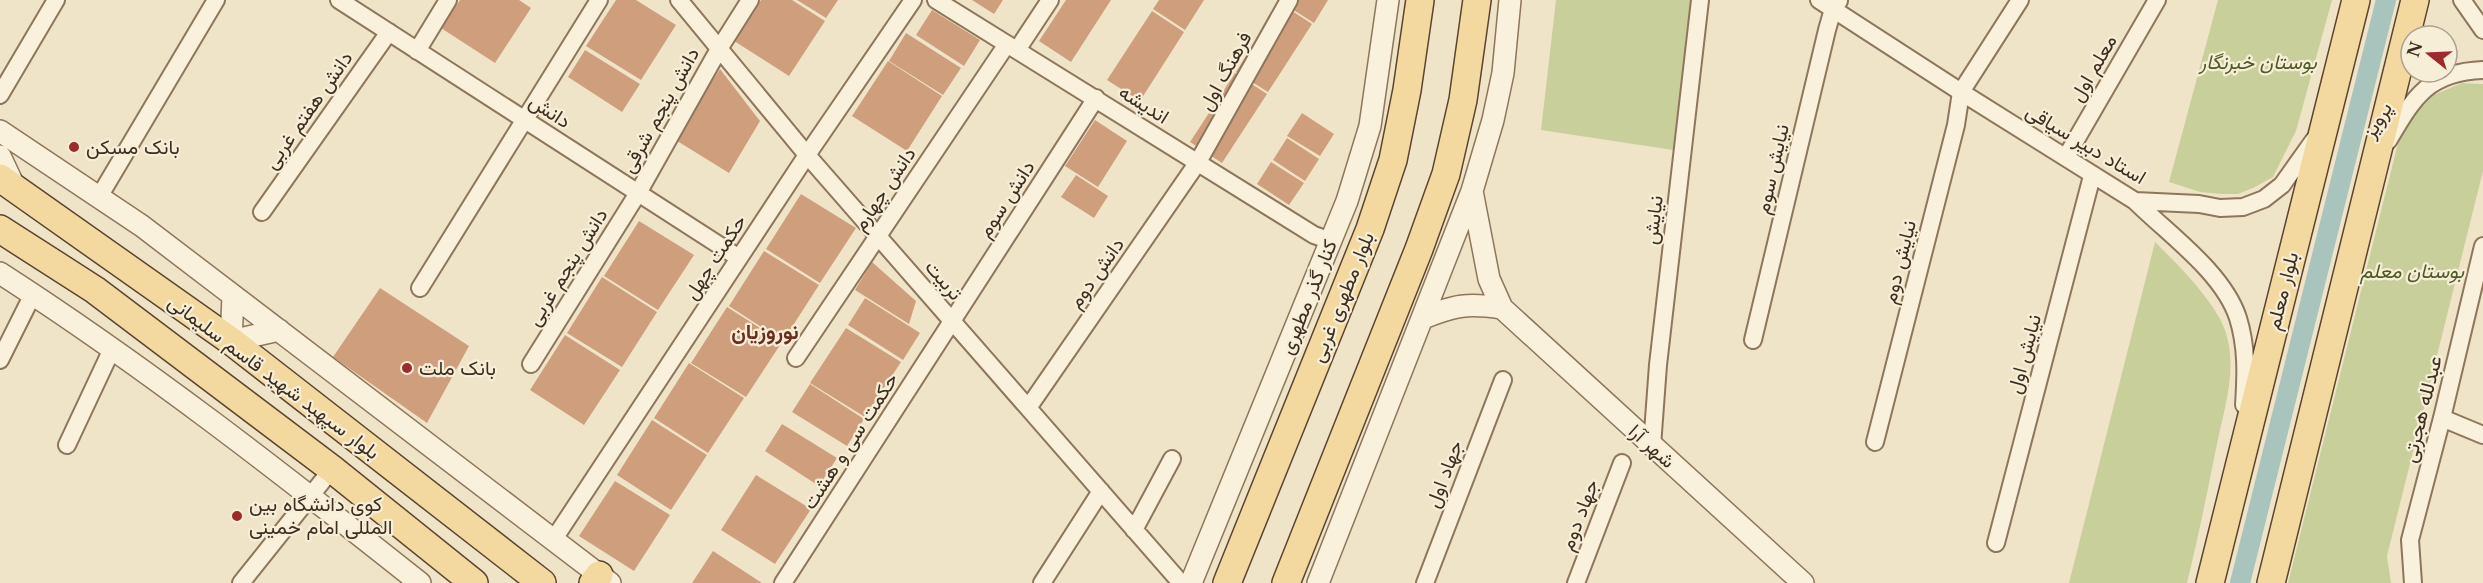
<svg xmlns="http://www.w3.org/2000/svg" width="2483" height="583" font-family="'Libre Baskerville',Vazirmatn,serif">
  <rect width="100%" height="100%" fill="#f0e4c8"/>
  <path fill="#c9cf9b" d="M1556,0H1691L1673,150L1541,130Z
    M2218,0H2332L2296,131L2273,177L2255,187L2238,194H2221L2200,192L2169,182Z
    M2462,83L2483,84V171L2387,556L2391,583H2288L2399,139L2427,98Z
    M2155,242C2179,266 2203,289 2220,319C2242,360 2224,407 2216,449C2207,494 2198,538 2187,583H2069Z"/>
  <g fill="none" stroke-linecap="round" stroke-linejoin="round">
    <path stroke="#a9c4bc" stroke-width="20" d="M2240,583L2386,0"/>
  </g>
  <path fill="#cf9f7d" d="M460,0H519L531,8L495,63L441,28Z
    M616,0H636L676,25L641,80L586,46Z
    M761,0H792L825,21L789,76L734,41Z
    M797,0H838L826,18Z
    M972,0H1003L994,14Z
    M1066,0H1111L1071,62L1039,41Z
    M1159,0H1204L1185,30L1153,9Z
    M1283,0H1328L1314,23L1281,2Z
    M1280,3L1312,24L1268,92L1236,72Z
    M932,10L980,40L964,66L916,35Z
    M1152,11L1184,32L1140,101L1107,80Z
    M906,33L961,68L943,95L889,61Z
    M585,50L640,84L622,112L568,77Z
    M888,61L942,96L907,151L852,116Z
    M720,69L760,121L729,173L674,139Z
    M1235,73L1267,94L1222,163L1190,142Z
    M1302,113L1334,134L1320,156L1287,136Z
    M1095,120L1127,141L1098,187L1065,166Z
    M1287,138L1319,159L1305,181L1273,160Z
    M1271,162L1304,183L1289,205L1257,184Z
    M1076,175L1108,196L1094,218L1061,197Z
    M801,194L856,228L820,283L766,249Z
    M639,221L694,255L658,310L604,276Z
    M764,251L819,285L783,341L729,306Z
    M872,262L916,301L909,324L855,290Z
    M602,277L657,312L622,367L567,333Z
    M380,288L469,346L427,423L333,357Z
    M865,298L920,333L903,360L848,325Z
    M727,307L782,342L746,397L691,363Z
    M846,328L901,362L865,417L810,383Z
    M565,335L620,370L584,425L530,390Z
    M689,363L744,398L708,453L654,418Z
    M810,384L864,419L847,446L792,412Z
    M652,420L707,455L671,510L617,475Z
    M782,424L837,458L819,486L765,451Z
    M756,475L811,509L775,564L721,530Z
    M615,481L670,515L634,571L579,536Z
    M713,551L762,583H692Z"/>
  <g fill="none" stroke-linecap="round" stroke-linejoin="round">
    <g stroke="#8d765c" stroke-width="20">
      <path id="minor" d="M339,0L739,258
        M679,0L807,155L1181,583
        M936,0L1314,235L1331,241
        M1819,0L1961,92L2135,201L2199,204L2220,208L2243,207L2264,199L2282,185L2314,140
        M2462,0L2483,30
        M1017,50L1050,0
        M417,51L448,0
        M0,95L56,0
        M2388,141C2414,97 2428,72 2483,70
        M2066,157L2157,0
        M99,197L216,0
        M2135,201C2168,234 2223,272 2238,318C2247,347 2246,375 2244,405
        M262,212L389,32
        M420,288L599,0
        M1753,340L1827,30L1833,9L1839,1
        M796,358L1007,44
        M0,360L33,294
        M531,364L638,193L719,49L750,0
        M1028,408L1198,162L1289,0
        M2442,418L2483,435
        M1875,442L1956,125L1961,92L2020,0
        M67,445L112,349
        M1652,446L1658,365L1700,0
        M1134,530L1172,459
        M554,539L807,155L913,0
        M1996,543L2092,176
        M241,583L332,469
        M783,583L1096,98
        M1042,583L1101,491
        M1425,583L1503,380
        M1576,583L1622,463
        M2413,583L2410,540L2442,418L2483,246"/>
    </g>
    <g stroke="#8d765c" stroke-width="24">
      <path id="tertiary" d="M0,131L142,226L610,583
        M0,156L14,186
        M1472,191L1489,279L1502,308L1803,583
        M0,273C146,367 284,475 420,583
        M233,296L231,341L279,330
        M1423,318C1456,305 1467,303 1502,308
        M1191,583L1347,201L1370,126L1388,0
        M1318,583L1472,191L1493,120L1503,73L1510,0"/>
    </g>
    <g stroke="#5b4430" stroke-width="30">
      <path id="primary" d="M0,178L231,341L542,583
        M0,229L95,290L332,469L474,583
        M593,583L599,575
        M1227,583L1370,229L1393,160L1407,90L1420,0
        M1286,583L1419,249L1446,174L1463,100L1477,0
        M2210,583L2356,0
        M2271,583L2415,0"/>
    </g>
    <use href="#minor" stroke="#faf1dc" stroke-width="16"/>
    <use href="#tertiary" stroke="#faf1dc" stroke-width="21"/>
    <use href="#primary" stroke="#f3d9a0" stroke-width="27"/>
  </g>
  <g fill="#9e2a2b" stroke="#f7eed8" stroke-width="2">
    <circle cx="74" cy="147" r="6"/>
    <circle cx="407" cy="368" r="6"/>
    <circle cx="237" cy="516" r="6"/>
  </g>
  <g text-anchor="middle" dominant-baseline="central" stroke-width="4.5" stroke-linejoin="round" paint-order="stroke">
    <g font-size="20" font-style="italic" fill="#4d5a26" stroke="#f7eed8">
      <text x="2258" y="62">بوستان خبرنگار</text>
      <text x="2412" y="271">بوستان معلم</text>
    </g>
    <g font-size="20" fill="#3d2e20" stroke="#f7eed8">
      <text transform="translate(2093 68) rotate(-60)">معلم اول</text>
      <text transform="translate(1225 71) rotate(-61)">فرهنگ اول</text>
      <text transform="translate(1144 104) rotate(32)">اندیشه</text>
      <text transform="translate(308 110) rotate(-55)">دانش هفتم غربی</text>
      <text transform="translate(660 110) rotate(-61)">دانش پنجم شرقی</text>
      <text transform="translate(550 111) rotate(33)">دانش</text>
      <text transform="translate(2377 120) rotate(-59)">پرویز</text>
      <text transform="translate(2086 144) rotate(31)">استاد دبیر سیاقی</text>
      <text transform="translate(1772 169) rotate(-77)">نیایش سوم</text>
      <text transform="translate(884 189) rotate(-56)">دانش چهارم</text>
      <text transform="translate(1006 199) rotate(-57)">دانش سوم</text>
      <text transform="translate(1653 220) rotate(-83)">نيايش</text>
      <text transform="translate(715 257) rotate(-57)">حکمت چهل</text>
      <text transform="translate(1899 262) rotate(-76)">نیایش دوم</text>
      <text transform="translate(567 267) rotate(-58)">دانش پنجم غربی</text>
      <text transform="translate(1096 273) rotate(-55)">دانش دوم</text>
      <text transform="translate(944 280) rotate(49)">تربیت</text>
      <text transform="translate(2282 291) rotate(-76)">بلوار معلم</text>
      <text transform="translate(1308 297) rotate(-68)">کنار گذر مطهری</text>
      <text transform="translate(1342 297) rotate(-68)">بلوار مطهری غربی</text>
      <text transform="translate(2024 354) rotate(-75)">نیایش اول</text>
      <text transform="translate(274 377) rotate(37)">بلوار سپهبد شهید قاسم سلیمانی</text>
      <text transform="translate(2422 409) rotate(-76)">عبدلله هجرتی</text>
      <text transform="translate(850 441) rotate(-57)">حکمت سی و هشت</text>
      <text transform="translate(1652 446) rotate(42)">شهر آرا</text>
      <text transform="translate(1444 474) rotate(-69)">جهاد اول</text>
      <text transform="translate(1579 515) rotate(-69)">جهاد دوم</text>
    </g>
    <g font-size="20" fill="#3d2e20" stroke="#f7eed8" text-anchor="start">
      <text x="86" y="147">بانک مسکن</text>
      <text x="419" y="368">بانک ملت</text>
      <text x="249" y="504">کوی دانشگاه بین<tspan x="249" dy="23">المللی امام خمینی</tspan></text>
    </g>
    <g font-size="21" font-weight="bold" fill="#6b2e1e" stroke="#f7eed8">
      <text x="765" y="332">نوروزیان</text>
    </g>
  </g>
  <g transform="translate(2429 54) rotate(288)"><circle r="28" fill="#f7eed8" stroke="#ada18e" stroke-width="1.5"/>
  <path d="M0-4.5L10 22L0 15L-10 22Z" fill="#9e2a2b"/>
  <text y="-9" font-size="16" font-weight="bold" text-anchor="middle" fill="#3d2e20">N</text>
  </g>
</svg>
